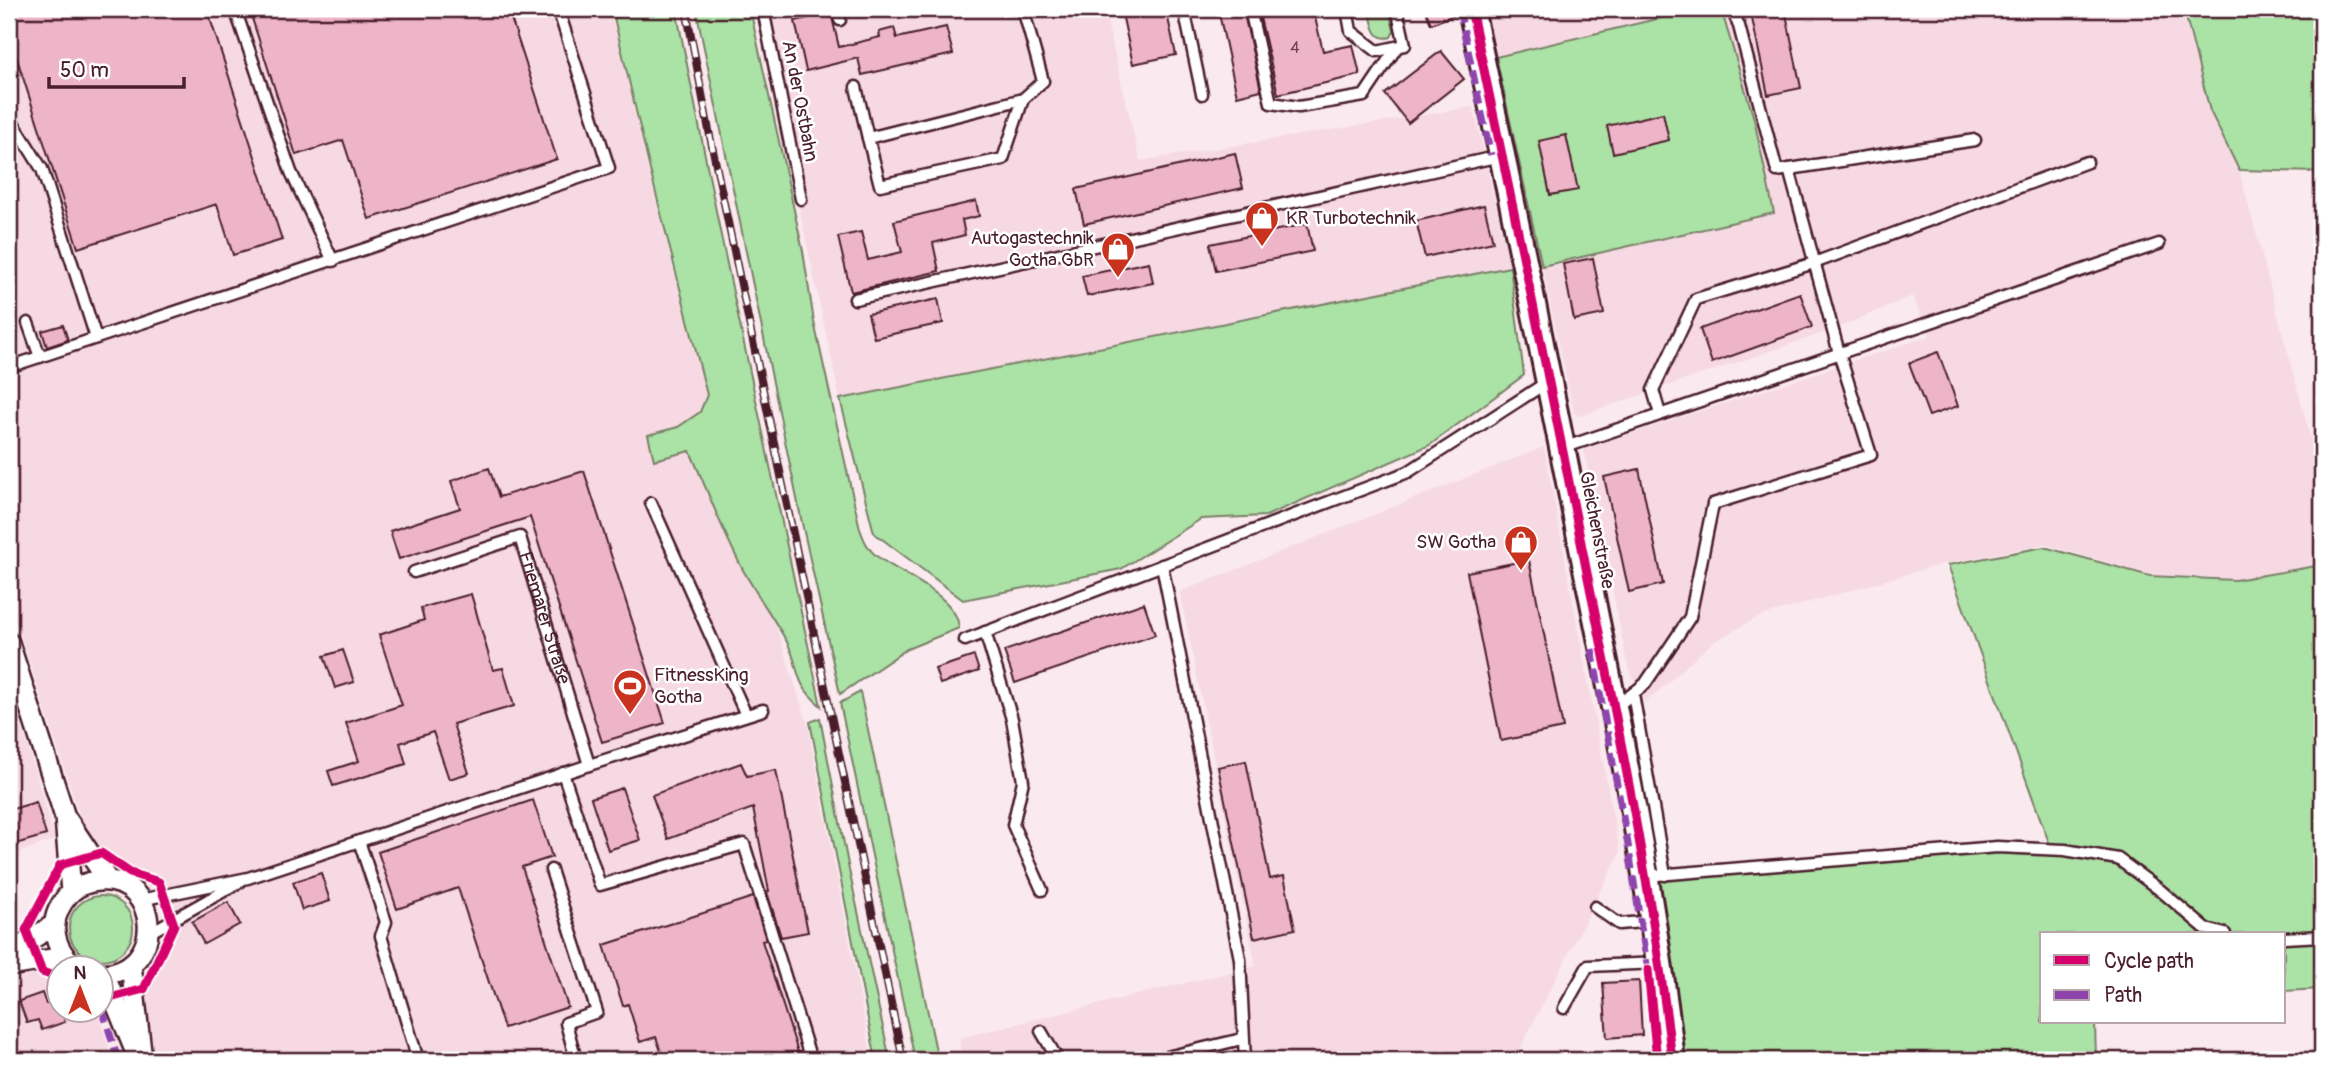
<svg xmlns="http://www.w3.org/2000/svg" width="2331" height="1069" font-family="Pangolin,sans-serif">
  <rect width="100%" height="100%" fill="#fae9ee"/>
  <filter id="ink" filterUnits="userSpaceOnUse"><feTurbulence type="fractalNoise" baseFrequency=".0143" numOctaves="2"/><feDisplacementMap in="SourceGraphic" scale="14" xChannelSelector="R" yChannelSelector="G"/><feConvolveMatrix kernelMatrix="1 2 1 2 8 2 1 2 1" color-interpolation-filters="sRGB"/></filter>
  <g filter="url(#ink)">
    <path fill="#f6d9e3" d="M9,9H611L648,170L719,447L808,726L872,1060H152L145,1039L142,990L143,964L160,938L180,923L168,885L147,887L108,867L86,835L9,599Z
      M757,9H1104L1140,161L1473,107L1510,267L840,399Z
      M1486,9H1700L1496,57Z
      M1721,9H2184L2210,111L2239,170L2320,474L2322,564L2235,579L2151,575L2044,544L1942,564L1758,617L1713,642L1645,703L1628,667L1584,449L1930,336L1912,296L1832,330L1579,416L1574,413L1542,266L1774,213L1754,119Z
      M1544,447L1620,853L1514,1060H962L959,1038L1256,966L1180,592Z
      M9,682L55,839L9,856Z
      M35,975L59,983L60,1010H97L112,1060H9V980Z"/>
    <path fill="#abe2a6" stroke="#7a8068" stroke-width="2" d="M612,9H676L720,231L821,706C791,680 802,671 787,642C773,617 756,594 742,568C722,530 707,490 690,451L654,460L648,435L678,427L700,412L707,395L650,170Z
      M696,9H750L803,251L814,322L860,529C864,540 868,550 878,557C900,574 957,595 959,628L907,649L840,694L802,523Z
      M1369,9H1389L1394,31L1391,37C1373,42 1373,23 1369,9Z
      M1699,9H1721L1754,119L1774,213L1542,266L1496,57Z
      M2184,9H2322V170L2318,172L2239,170L2210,111Z
      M1510,267L1524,375L1430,445L1266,516L1201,519L1121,569L963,600L874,533L840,399Z
      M2044,547L2150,576L2235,580L2322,565V989L2284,991V934H2042V1022H2095L2096,1060H1684L1659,877L2051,848L1948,565Z
      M860,692L938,1060H915L840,703Z
      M820,718L849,870L890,1060H876L810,722Z
      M69 928a32 32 0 1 1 64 0a32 32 0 1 1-64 0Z"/>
    <path fill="#eeb5c8" stroke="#4a1f2b" stroke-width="2" d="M9,9H207L282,240L233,255L217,204L78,248L9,34Z
      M249,9H508L557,159L369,219L343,140L296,155Z
      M1121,9H1166L1176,55L1133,64Z
      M1218,9H1243L1261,90L1237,96Z
      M1258,9H1313L1323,51L1353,45L1360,75L1278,94Z
      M1425,9H1457V14L1431,24Z
      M1750,9H1785L1801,88L1768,95Z
      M831,13L839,47L880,37L879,32L894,28L897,38L946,27L953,54L862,75L858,58L806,71L795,21Z
      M1441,51L1464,79L1408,123L1385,94Z
      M1663,113L1669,140L1613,153L1607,126Z
      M1566,135L1578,190L1550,195L1539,141Z
      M1235,153L1243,188L1084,224L1076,189Z
      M976,201L979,216L962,220L965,235L933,243L939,271L851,292L838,237L861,232L868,260L902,252L894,221Z
      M1484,205L1493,242L1425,257L1416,221Z
      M1307,224L1313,251L1216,271L1210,244Z
      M1593,258L1604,314L1574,320L1563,264Z
      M1149,262L1153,283L1087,296L1082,276Z
      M1800,293L1812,327L1712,363L1700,329Z
      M938,299L943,323L874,338L868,314Z
      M63,325L68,340L47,347L42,331Z
      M1938,352L1958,406L1929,416L1909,363Z
      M489,468L499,497L584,471L665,723L602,742L530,517L399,559L390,531L460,508L451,481Z
      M1639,469L1663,584L1629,592L1604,477Z
      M1529,560L1563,728L1501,741L1467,572Z
      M471,594L493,670L503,668L514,706L453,724L469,773L449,779L433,732L400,743L406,764L333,786L328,771L359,761L346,723L402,705L379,635L424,620L421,608Z
      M1144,603L1155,635L1015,683L1004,651Z
      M343,650L354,682L335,688L324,656Z
      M974,656L979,671L940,684L935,669Z
      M1246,761L1270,879L1284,876L1295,929L1254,938L1218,767Z
      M741,763L747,776L776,770L808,932L781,937L767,892L769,891L753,808L668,839L652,795Z
      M622,788L640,840L608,850L591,798Z
      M533,800L552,857L522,867L568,1007L504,1028L458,888L397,909L378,852Z
      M36,802L46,835L9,846V810Z
      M321,873L330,901L302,910L293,882Z
      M753,897L766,940L762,941L798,1052L773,1060H664L656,1037L640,1042L628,1004L623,1006L604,945Z
      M228,902L240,924L204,944L192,922Z
      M1639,981L1642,1035L1607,1038L1603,983Z
      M42,993L46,1004L58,1000L65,1022L42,1030L38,1020L27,1023L19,1001Z"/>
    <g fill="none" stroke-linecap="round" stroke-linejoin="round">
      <g stroke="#4a1f2b" stroke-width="15">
        <g id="service">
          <path d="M235,9L291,172L333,261"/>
          <path d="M763,9L801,199"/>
          <path d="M838,9L840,20"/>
          <path d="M1184,9L1202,94"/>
          <path d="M1250,9L1271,103L1299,107L1364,96L1397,47"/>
          <path d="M1347,9L1351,31L1377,51L1405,45L1397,9"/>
          <path d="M1732,9L1739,26L1777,171L1975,140"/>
          <path d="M856,87L868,138L1023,99L1043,81L1023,9"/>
          <path d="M9,116L42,169L96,338"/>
          <path d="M868,138L880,185L1003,159L1023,99"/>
          <path d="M855,299L1500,156"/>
          <path d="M28,323L40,357"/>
          <path d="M9,367L609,168L558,9"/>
          <path d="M1660,414L1653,390L1696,299L1814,263L2087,162"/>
          <path d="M1563,448L2159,244"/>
          <path d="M651,503L746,715"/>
          <path d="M1162,565L1240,959L1245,1060"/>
          <path id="s1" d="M414,572L520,537L589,765"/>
          <path d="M985,632L1012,719L1023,781L1013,825L1042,890"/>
          <path d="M965,640L1408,472L1549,381"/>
          <path d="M1633,694L1665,875"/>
          <path d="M1617,706L1645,684L1690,617L1713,504L1871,455L1839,353L1789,169"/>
          <path d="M563,773L600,885L744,844L811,1060"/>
          <path d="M359,841L386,922L381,936L418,1060"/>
          <path d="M551,870L597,1012L566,1023L576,1060"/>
          <path d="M1645,876L1997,847L2065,850L2118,859L2160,890L2206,929L2225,934"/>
          <path d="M140,900L248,878L589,765L763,710"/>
          <path d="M1595,907L1619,924L1653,921"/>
          <path d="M149,933L240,882"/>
          <path d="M2284,938L2322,936"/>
          <path d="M1564,1008L1588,966L1659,963"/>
          <path d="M1041,1031L1058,1060"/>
          <path d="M1154,1060L1242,1039"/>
        </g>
      </g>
      <g stroke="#4a1f2b" stroke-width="24">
        <path id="minor" d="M9,643L65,817L71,892
          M66,818L108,881
          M9,954L55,924
          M131,964L142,1060
          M9,966L65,957
          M77,968C65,958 57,948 55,932C53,918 60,904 70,893C77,886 88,882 99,881C160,876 168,971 102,974
          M104,974L134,1048"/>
      </g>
      <g stroke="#4a1f2b" stroke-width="30">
        <path id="tertiary" d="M1471,9C1511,196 1550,384 1587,573C1620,734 1653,897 1672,1060"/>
      </g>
      <use href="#service" stroke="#fff" stroke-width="10"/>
      <use href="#minor" stroke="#fff" stroke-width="19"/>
      <use href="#tertiary" stroke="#fff" stroke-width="24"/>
      <g stroke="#4a1f2b" stroke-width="8">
        <path id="rail" d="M686,9L710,136L903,1060"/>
      </g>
      <use href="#rail" stroke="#fff" stroke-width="5" stroke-dasharray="16" stroke-linecap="butt"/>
      <path stroke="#8e44ad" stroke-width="7" stroke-dasharray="14 7" stroke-linecap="butt" d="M1459,9L1491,155
        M1592,649L1628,844L1649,977
        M102,1008L118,1060"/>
      <g stroke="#fff" stroke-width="13">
        <path id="cycleway" d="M1471,9C1511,196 1550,384 1587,573C1620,734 1653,897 1672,1060
          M1648,970L1657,1060
          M60,978L42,972L26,930L60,865L101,853L130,873L159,882L174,925L144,989L102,1000"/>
      </g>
      <use href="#cycleway" stroke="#d6006c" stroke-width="9"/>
    </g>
  </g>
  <defs>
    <g id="shop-pin" transform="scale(1.75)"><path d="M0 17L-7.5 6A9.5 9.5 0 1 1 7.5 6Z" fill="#c8321e" stroke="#fff"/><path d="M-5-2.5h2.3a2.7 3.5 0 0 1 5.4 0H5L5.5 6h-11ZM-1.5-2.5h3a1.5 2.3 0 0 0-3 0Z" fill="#fff"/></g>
    <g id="stadium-pin" transform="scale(1.75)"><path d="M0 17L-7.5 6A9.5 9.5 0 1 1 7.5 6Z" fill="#c8321e" stroke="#fff"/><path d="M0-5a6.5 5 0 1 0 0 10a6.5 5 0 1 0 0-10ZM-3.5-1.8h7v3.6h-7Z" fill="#fff"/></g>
  </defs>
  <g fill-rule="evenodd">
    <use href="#shop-pin" x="1262" y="218"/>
    <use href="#shop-pin" x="1118" y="249"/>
    <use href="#shop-pin" x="1521" y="542"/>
    <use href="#stadium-pin" x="630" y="686"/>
  </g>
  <g text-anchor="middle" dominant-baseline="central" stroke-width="5" stroke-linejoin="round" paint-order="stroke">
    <g font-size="16" fill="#734452">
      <text x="1295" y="48">4</text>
    </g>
    <g font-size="19" fill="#4a1f2b" stroke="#fff">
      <text transform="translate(800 101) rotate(79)">An der Ostbahn</text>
      <text transform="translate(1597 530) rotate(79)">Gleichenstraße</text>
      <text stroke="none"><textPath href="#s1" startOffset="196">Friemarer Straße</textPath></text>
    </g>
    <g font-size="19" fill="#4a1f2b" stroke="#fff" text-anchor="start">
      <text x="1286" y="218">KR Turbotechnik</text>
      <text x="1094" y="238" text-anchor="end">Autogastechnik<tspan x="1094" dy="22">Gotha GbR</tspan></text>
      <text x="1496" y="542" text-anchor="end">SW Gotha</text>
      <text x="654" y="675">FitnessKing<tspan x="654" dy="22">Gotha</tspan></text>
    </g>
  </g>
  <rect width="2331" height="1069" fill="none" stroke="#fff" stroke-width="35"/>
  <rect x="18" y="18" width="2296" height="1034" fill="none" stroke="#4a1f2b" stroke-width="2.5" filter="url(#ink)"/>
  <rect x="2040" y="932" width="245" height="91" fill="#ffffff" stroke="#b7a5aa" stroke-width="2"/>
  <rect x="2054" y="955" width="35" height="10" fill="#d6006c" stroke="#b7a5aa" stroke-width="2"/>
  <text x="2104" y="968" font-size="21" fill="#4a1f2b">Cycle path</text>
  <rect x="2054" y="990" width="35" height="10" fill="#8e44ad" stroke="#b7a5aa" stroke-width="2"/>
  <text x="2104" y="1002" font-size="21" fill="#4a1f2b">Path</text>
  <g transform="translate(80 989)"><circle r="33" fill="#ffffff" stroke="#b7a5aa" stroke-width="2"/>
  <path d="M0-5L12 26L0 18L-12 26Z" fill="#c8321e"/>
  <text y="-10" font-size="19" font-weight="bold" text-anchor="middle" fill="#4a1f2b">N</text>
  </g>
  <path d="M49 77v10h135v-10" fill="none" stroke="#4a1f2b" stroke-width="3.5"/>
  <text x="60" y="77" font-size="21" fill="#4a1f2b" stroke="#ffffff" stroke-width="5" paint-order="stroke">50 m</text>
</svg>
